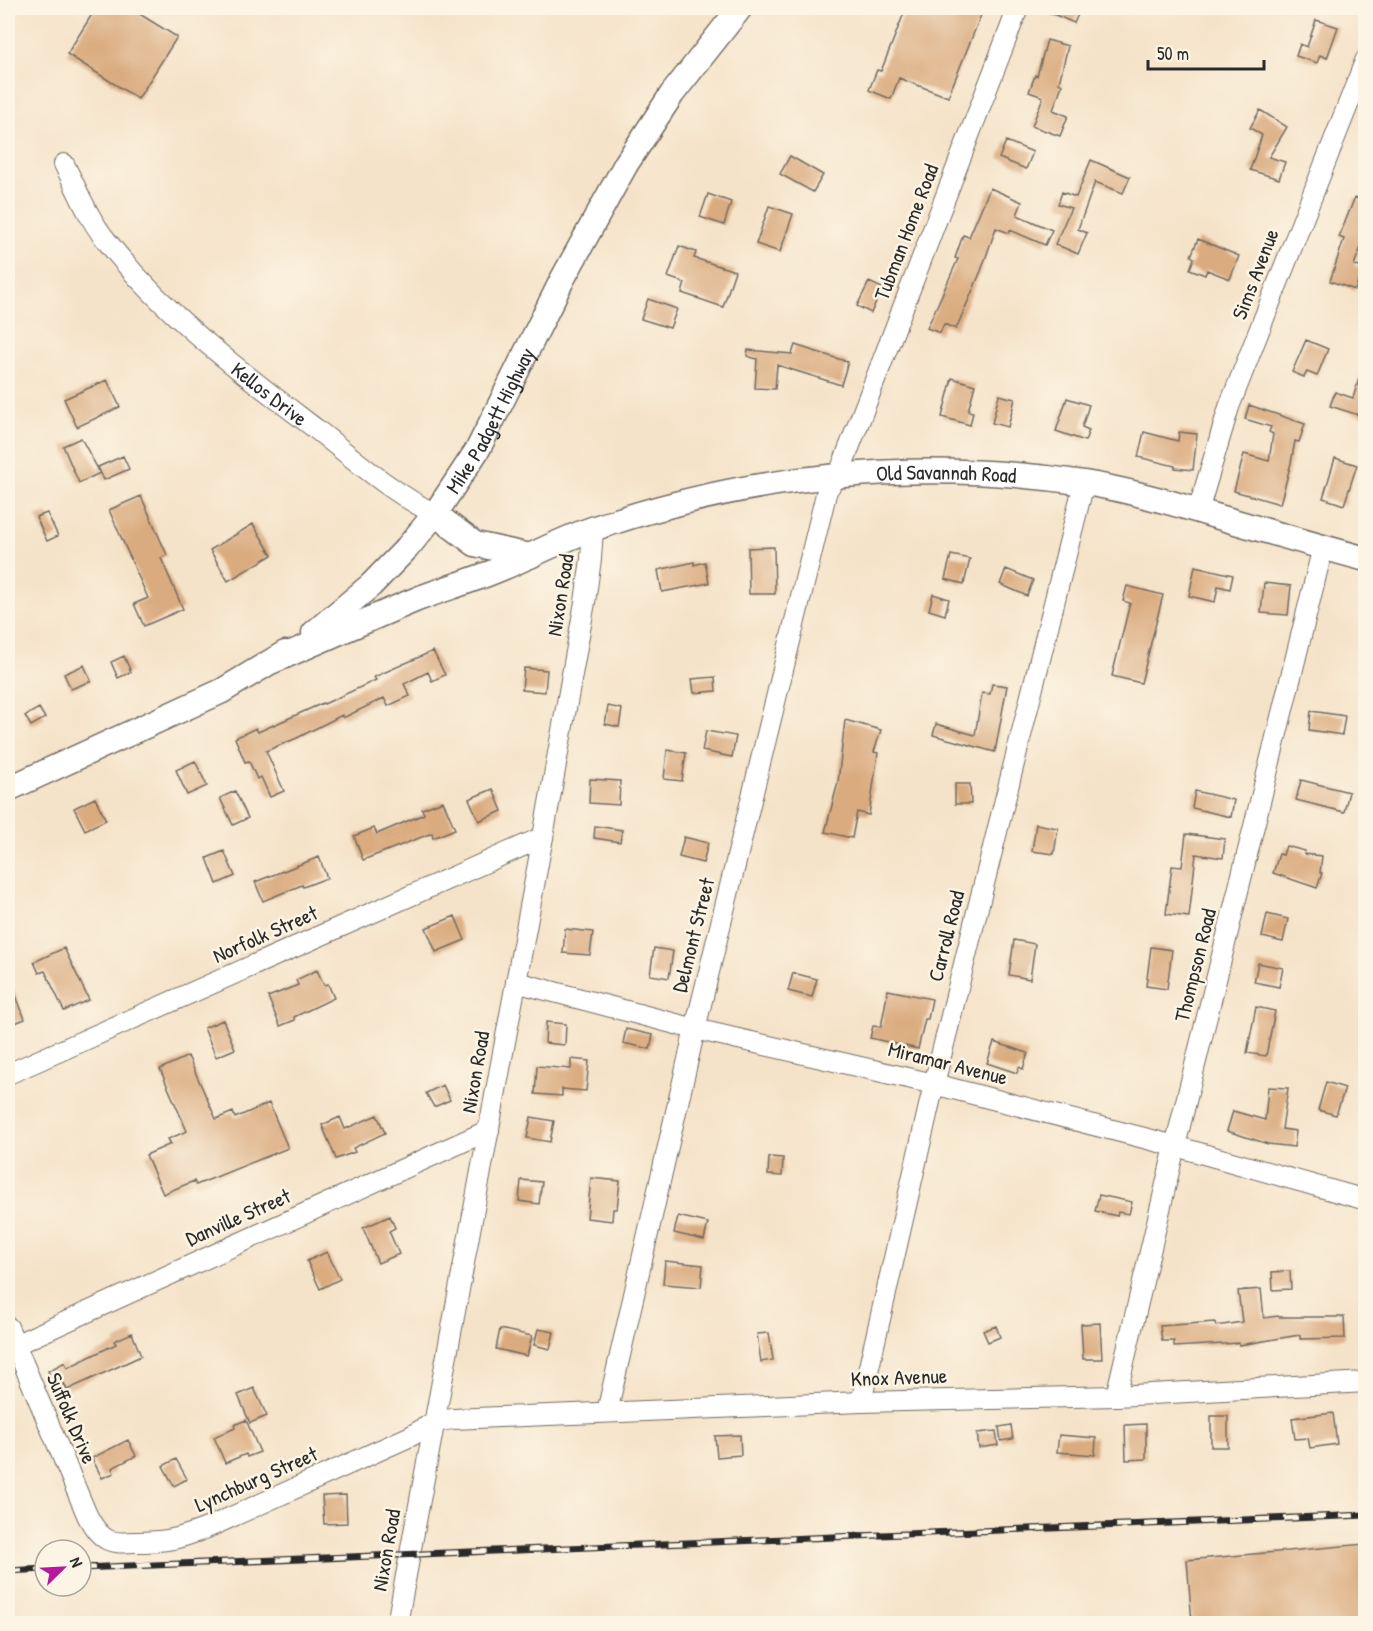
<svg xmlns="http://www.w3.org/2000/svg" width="1373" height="1631" font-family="'Patrick Hand',sans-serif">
  <rect width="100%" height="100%" fill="#fcf5e5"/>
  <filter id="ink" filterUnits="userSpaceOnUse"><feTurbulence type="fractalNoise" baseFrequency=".0167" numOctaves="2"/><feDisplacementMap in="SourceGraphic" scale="12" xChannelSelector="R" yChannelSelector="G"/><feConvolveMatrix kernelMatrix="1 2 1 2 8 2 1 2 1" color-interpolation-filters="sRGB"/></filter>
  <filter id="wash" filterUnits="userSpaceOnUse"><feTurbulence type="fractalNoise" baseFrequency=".008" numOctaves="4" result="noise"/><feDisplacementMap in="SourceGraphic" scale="24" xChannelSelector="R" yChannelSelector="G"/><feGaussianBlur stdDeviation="1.35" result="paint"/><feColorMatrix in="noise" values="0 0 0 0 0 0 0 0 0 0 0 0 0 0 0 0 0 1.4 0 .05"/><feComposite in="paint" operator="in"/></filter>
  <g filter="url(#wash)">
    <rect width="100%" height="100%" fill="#f5e3c9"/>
    <g id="blocks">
      <path fill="#daab7f" d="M96,8H130L177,37L138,99L67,54Z
        M906,8H963L981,15L948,97L899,78L891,99L869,90L877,70L881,71Z
        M1039,8H1081L1074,23Z
        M1316,20L1338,27L1327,58L1320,55L1317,63L1296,56L1300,44L1307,47Z
        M1047,40L1068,46L1059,83L1062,85L1053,110L1068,116L1060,136L1032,126L1043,97L1029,92L1035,75L1037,76Z
        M1260,110L1287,127L1269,157L1285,162L1279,179L1250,170L1262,135L1250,128Z
        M1006,141L1033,152L1026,169L999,158Z
        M790,156L823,175L813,192L780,174Z
        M1091,160L1130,177L1123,193L1095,182L1078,229L1087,233L1078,254L1055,244L1071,208L1058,204L1062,192L1076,197Z
        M990,188L1022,202L1017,215L1052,230L1045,245L1010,230L1009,233L996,228L981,271L956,329L944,324L940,333L927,328L958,259L955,258L963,235L969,237Z
        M708,194L731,202L724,225L700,217Z
        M1355,197L1365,201V237L1354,265L1365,269V283L1358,281L1355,290L1330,281L1344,239L1339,237Z
        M769,206L793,214L780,252L756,244Z
        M1198,239L1239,256L1230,279L1207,270L1205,275L1190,269L1194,258L1191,256Z
        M679,246L696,252L694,258L735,271L723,307L682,293L685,283L668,277Z
        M869,282L882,288L871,313L857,306Z
        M648,299L677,309L670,328L641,319Z
        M1306,340L1328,349L1317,376L1307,372L1304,377L1292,372Z
        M795,345L848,362L841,385L777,365L775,389L755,388L757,359L747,356L748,350L792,354Z
        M1363,366H1365V417L1330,406L1335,392L1353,398Z
        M952,378L975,385L968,411L973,412L970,425L942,417Z
        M107,380L120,407L77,427L64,399Z
        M999,395L1015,399L1008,427L992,423Z
        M1067,398L1089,405L1082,427L1089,430L1085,441L1056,431Z
        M1249,405L1305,424L1299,442L1295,441L1291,463L1280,504L1234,491L1244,454L1269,461L1273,434L1269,432L1271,427L1245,419Z
        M1144,432L1178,441L1179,432L1197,434L1193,470L1175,468V466L1138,457Z
        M81,438L100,473L79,483L63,446Z
        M123,456L129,469L104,480L98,467Z
        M1335,458L1357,465L1344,505L1323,498Z
        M141,496L167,555L161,558L183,609L144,626L134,604L148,598L109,510Z
        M47,513L58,536L47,541L36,517Z
        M253,524L272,555L228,581L210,550Z
        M774,547L775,594H749L748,548Z
        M951,555L970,559L964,584L945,579Z
        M694,562V565L705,562L709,583L662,592L658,570Z
        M1195,566L1233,575L1230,589L1218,586L1215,602L1189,596Z
        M1006,569L1033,580L1027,596L1000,584Z
        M1264,583L1291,586L1288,615L1261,613Z
        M1127,586L1163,595L1141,683L1112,676L1130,603L1123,601Z
        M933,594L949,599L945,615L929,610Z
        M433,651L445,675L432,681L428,672L404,684L410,696L388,706L384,698L343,718L342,715L297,738L266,751L284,791L270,797L261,777L257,779L249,761L245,762L235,738L256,728L258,732L323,703L324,704L376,680L374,677Z
        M124,656L131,672L118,678L111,662Z
        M84,665L91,681L71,689L64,674Z
        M524,668L547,670L545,692L522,690Z
        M715,677L716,691L694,693L692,679Z
        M992,684L1007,686L995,752L933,735L936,724L975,735L982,693L990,694Z
        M608,706L622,709L619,727L605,724Z
        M39,708L45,718L31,726L25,716Z
        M1311,711L1345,716L1342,735L1309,730Z
        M845,720L881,730L874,752L878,753L869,815L857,812L852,838L825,832L838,782Z
        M706,731L736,736L732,757L702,751Z
        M667,750L686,753L682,781L664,779Z
        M195,761L207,786L187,795L176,770Z
        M590,779L620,781L619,805L589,803Z
        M1301,780L1349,792L1344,812L1296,800Z
        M955,784H970L971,804H955Z
        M493,789L502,811L479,821L469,799Z
        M235,791L248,818L233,825L220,798Z
        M1195,791L1234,800L1231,817L1192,808Z
        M95,798L106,820L85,830L74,808Z
        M443,801L455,829L433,838L432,833L363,860L354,836L374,828L377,834L424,814L422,809Z
        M1036,824L1058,828L1054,854L1032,851Z
        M595,826L622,830L620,842L594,838Z
        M1186,834L1225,839L1223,858L1196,854L1189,917L1166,914L1172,866L1182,867Z
        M684,837L708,843L703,863L679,857Z
        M1286,846L1305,851L1304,854L1322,856L1320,873H1322L1317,888L1273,873L1279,854L1283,855Z
        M224,851L235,876L217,884L207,858Z
        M319,857L327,878L303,887L302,885L263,901L255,882Z
        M1267,914L1288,919L1283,942L1262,937Z
        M455,916L465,940L436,952L426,928Z
        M565,929L593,932L590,955L563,953Z
        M1014,940L1035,944L1030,979L1009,975Z
        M1151,947L1172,950L1167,989L1146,986Z
        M64,948L89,1000L64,1011L45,971L39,973L34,962Z
        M654,948L673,951L669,978L650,975Z
        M1258,963L1283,968L1279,987L1254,982Z
        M317,970L324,985L328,984L334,998L294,1017L295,1020L280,1026L268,997L298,985L296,980Z
        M793,973L817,979L812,997L788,991Z
        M8,975L25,1019L8,1026Z
        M888,990L932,999L928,1019H925L918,1049L870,1038L873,1026L881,1027Z
        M1256,1007L1275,1011L1266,1056L1247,1053Z
        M223,1020L235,1049L216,1057L204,1028Z
        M546,1022L566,1024L565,1045L545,1043Z
        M626,1029L653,1035L650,1049L623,1043Z
        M994,1042L1028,1053L1023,1069L1019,1067L1017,1073L987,1063Z
        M188,1056L216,1119L233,1112L235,1118L269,1103L288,1148L196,1185L194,1181L163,1194L146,1155L171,1144L168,1139L187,1131L160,1069Z
        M571,1059L589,1061L586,1091L562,1089V1096L535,1094L537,1066L571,1069Z
        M1326,1082L1345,1088L1336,1115L1318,1110Z
        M443,1085L450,1100L434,1107L426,1093Z
        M1268,1087L1288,1088L1282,1129L1296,1131L1294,1147L1268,1144L1227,1131L1233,1111L1265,1120Z
        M377,1115L385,1133L353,1148L355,1152L336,1159L322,1125L340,1117L345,1129Z
        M531,1117L554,1121L550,1142L527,1138Z
        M769,1157L783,1158L782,1176L768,1175Z
        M591,1178L620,1181L617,1209H613L612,1221L587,1218Z
        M521,1180L542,1182L539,1204L519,1201Z
        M1099,1195L1132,1202L1129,1214L1118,1212L1117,1216L1095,1211Z
        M390,1216L395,1228L389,1231L399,1254L378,1263L363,1228Z
        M678,1216L708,1223L704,1240L674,1233Z
        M327,1252L340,1279L320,1289L307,1261Z
        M665,1261L703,1265L701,1287L663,1284Z
        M1290,1271L1291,1289L1273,1290L1272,1272Z
        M1261,1289L1264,1318L1278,1316L1279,1317H1344L1345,1338L1300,1339V1335L1239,1345V1343L1174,1347V1341H1162L1160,1326L1215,1322L1216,1326L1242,1322L1238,1291Z
        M1100,1323L1102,1359H1083L1081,1324Z
        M996,1326L1000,1337L988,1342L983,1331Z
        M500,1329L532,1336L527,1356L496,1349Z
        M538,1329L554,1332L550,1349L534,1345Z
        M132,1333L141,1356L67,1390L64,1383L56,1387L48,1371L65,1362L67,1368L116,1344L114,1341Z
        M769,1333L773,1360L761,1362L757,1334Z
        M254,1388L267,1416L250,1423L238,1395Z
        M1333,1413L1337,1444L1310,1448L1308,1438L1295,1439L1292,1418Z
        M1211,1416H1228V1447H1211Z
        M246,1420L260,1452L247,1457L246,1454L225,1463L214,1437L235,1428L234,1425Z
        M1146,1424V1459L1126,1460L1125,1425Z
        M1011,1425L1013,1439L1001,1441L999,1427Z
        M996,1431L998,1445L979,1448L977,1433Z
        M740,1435L741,1455L717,1457L715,1436Z
        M1059,1435L1096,1438L1095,1455L1057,1452Z
        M128,1440L136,1456L112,1468L114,1473L102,1478L92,1458Z
        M176,1459L187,1479L174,1486L163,1466Z
        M346,1495L347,1523L324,1524L322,1496Z
        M1365,1544V1623H1192L1187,1560Z"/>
    </g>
  </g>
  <g filter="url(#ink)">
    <use href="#blocks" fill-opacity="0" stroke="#726b62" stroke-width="1.5"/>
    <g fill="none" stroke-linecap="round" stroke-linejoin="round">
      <g stroke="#726b62" stroke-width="22">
        <g id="minor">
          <path id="s1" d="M64,164C77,189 88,218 106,240C164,315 241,372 316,429C354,459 391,492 435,514"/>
          <path d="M1198,511L1229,407L1366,59"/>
          <path d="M516,982L695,1029L934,1084L1175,1146L1366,1200"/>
          <path d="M8,1074L543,837"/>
          <path d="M8,1327L87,1515C92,1525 98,1535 108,1540C116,1544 126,1542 135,1542C166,1542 179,1539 207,1528L411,1436L434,1422L453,1419L861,1402L1116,1396L1366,1382"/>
          <path d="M8,1348L489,1130"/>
          <path d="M1116,1396L1175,1146L1323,547"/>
          <path d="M861,1402L934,1084L1084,483"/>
          <path d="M607,1412L695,1029L827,490L839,474L1018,8"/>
          <path d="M397,1624L543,837L585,602L591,559L593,529"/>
        </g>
      </g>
      <g stroke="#726b62" stroke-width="27">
        <g id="major">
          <path d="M435,514L475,544L530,556"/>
          <path id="s2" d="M314,633L371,585L407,548L435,514L478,449L563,278L626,164L672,94L740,8"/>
          <path id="s3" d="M273,661C322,640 371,618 420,598C447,588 474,580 500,569C532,556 562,539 595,528C753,474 919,458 1085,483C1128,490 1170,502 1212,515C1263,530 1314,545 1366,559"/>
          <path d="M8,789L222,691L285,653"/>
        </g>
      </g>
      <use href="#minor" stroke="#fff" stroke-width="20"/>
      <use href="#major" stroke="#fff" stroke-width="24"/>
      <g stroke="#2b2b2b" stroke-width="7">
        <path id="rail" d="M81,1568L1366,1515
          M8,1571L45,1569"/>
      </g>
      <use href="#rail" stroke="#fcf5e5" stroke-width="4.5" stroke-dasharray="14" stroke-linecap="butt"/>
    </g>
  </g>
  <g text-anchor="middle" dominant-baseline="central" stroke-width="5" stroke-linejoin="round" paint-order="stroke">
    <g font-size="21" fill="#2b2b2b" stroke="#fcf5e5">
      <text transform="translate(906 232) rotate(-69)">Tubman Home Road</text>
      <text transform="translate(1255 274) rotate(-69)">Sims Avenue</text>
      <text stroke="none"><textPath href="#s1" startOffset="312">Kellos Drive</textPath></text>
      <text stroke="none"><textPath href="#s2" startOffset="279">Mike Padgett Highway</textPath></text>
      <text stroke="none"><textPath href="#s3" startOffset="706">Old Savannah Road</textPath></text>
      <text transform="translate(560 595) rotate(-81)">Nixon Road</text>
      <text transform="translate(265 934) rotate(-24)">Norfolk Street</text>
      <text transform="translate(693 935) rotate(-76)">Delmont Street</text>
      <text transform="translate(946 936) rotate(-76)">Carroll Road</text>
      <text transform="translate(1195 965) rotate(-76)">Thompson Road</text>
      <text transform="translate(948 1063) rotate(14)">Miramar Avenue</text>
      <text transform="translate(475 1072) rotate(-80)">Nixon Road</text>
      <text transform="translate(238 1217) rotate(-24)">Danville Street</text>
      <text transform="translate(899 1377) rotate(-2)">Knox Avenue</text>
      <text transform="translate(72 1418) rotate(67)">Suffolk Drive</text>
      <text transform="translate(256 1479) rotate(-24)">Lynchburg Street</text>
      <text transform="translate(386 1550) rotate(-80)">Nixon Road</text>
    </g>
  </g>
  <rect width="1373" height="1631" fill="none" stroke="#fcf5e5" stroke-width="30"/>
  <g transform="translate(63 1568) rotate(66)"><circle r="28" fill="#fcf5e5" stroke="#a8a49b" stroke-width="1.5"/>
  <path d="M0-4.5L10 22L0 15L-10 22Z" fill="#b5179e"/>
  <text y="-9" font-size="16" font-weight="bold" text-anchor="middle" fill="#2b2b2b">N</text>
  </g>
  <path d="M1148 60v9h116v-9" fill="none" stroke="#2b2b2b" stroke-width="3"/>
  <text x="1157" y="60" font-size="18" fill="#2b2b2b" stroke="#fcf5e5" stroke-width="4.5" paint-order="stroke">50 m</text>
</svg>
